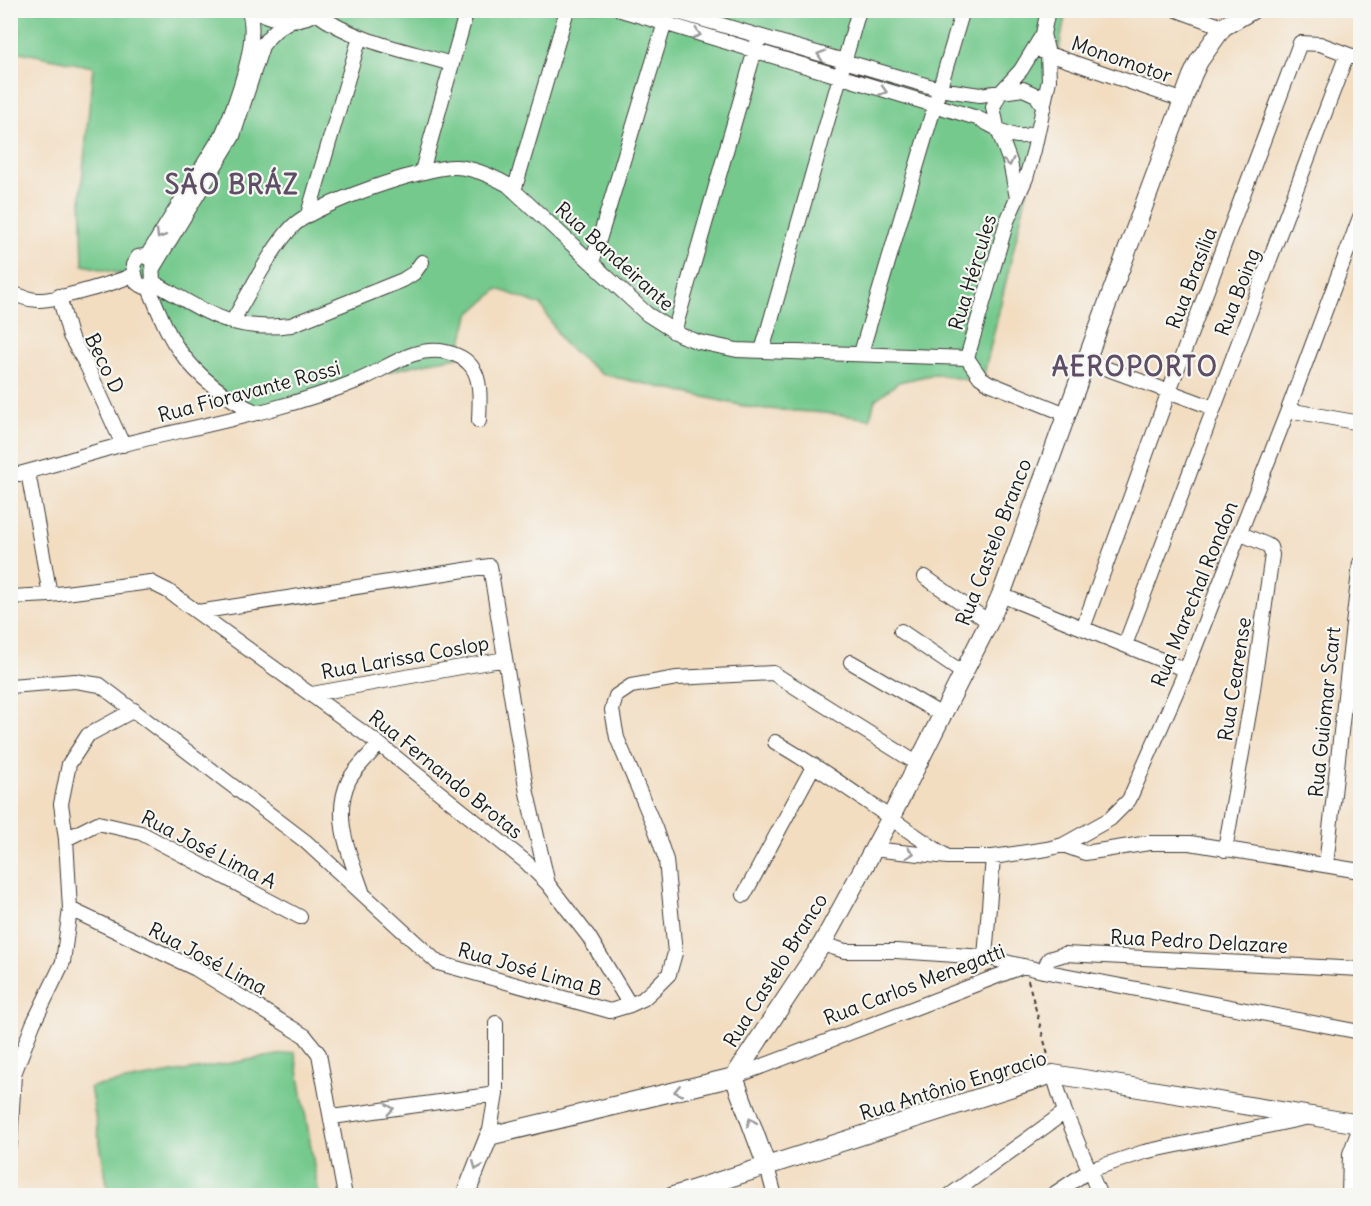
<svg xmlns="http://www.w3.org/2000/svg" width="1371" height="1206" font-family="Delius,sans-serif">
  <rect width="100%" height="100%" fill="#f6f6f2"/>
  <filter id="ink" filterUnits="userSpaceOnUse"><feTurbulence type="fractalNoise" baseFrequency=".0167" numOctaves="2"/><feDisplacementMap in="SourceGraphic" scale="12" xChannelSelector="R" yChannelSelector="G"/><feConvolveMatrix kernelMatrix="1 2 1 2 8 2 1 2 1" color-interpolation-filters="sRGB"/></filter>
  <filter id="wash" filterUnits="userSpaceOnUse"><feTurbulence type="fractalNoise" baseFrequency=".008" numOctaves="4" result="noise"/><feDisplacementMap in="SourceGraphic" scale="24" xChannelSelector="R" yChannelSelector="G"/><feGaussianBlur stdDeviation="1.35" result="paint"/><feColorMatrix in="noise" values="0 0 0 0 0 0 0 0 0 0 0 0 0 0 0 0 0 1.4 0 .05"/><feComposite in="paint" operator="in"/></filter>
  <g filter="url(#wash)">
    <rect width="100%" height="100%" fill="#f2ddc1"/>
    <path fill="#75c98d" stroke="#487254" stroke-width="1.5" d="M16,10L1066,11L1053,82L982,383L935,374L899,382L875,400L870,419L825,413L753,408L601,374L564,344L541,305L498,289L469,315L458,357C394,367 333,387 271,404L255,406L236,402L186,359L146,280L83,265L81,192L93,67L15,51L20,31Z
      M295,1052L319,1195H109L90,1087Z"/>
  </g>
  <g filter="url(#ink)">
    <g fill="none" stroke-linecap="round" stroke-linejoin="round">
      <g stroke="#3c3935" stroke-width="16">
        <path id="street" d="M254,10C275,22 300,25 320,10
          M621,10L977,118C997,127 1017,146 1038,130
          M671,10L939,89L980,95L1023,89L1036,95L1044,107
          M1177,10L1223,27
          M316,13C355,42 406,50 451,64
          M1043,52L1182,100
          M422,171L467,10
          M514,191L567,10
          M1017,198L1010,162L997,127L993,107L1000,93L1021,70L1043,34L1048,10
          M308,214L360,37
          M144,256L152,260L153,282L145,287L137,283L133,265L138,257Z
          M147,256L223,133C235,105 261,38 248,10
          M592,263L667,16
          M153,268L233,136L262,46C270,34 278,27 292,20
          M153,282C203,310 231,333 291,325L403,280L414,273L422,262
          M148,286C157,306 166,333 179,350C199,378 227,399 258,413
          M10,292C19,296 28,300 38,300C54,301 119,282 135,274
          M59,296L70,336L87,366L123,445
          M232,322C249,294 271,248 294,225C316,204 426,166 456,167C475,168 492,176 508,185L647,314L680,335L699,342L737,350L967,358
          M674,332L757,43
          M762,351L859,10
          M861,353L963,10
          M967,358L1007,221L1026,178L1034,150L1049,80L1048,54L1043,34
          M967,358L980,377L989,383L1066,414
          M1086,361L1214,408
          M1288,410L1360,423
          M28,472L50,595
          M10,476C49,467 86,454 124,444C202,425 282,411 357,381C386,370 412,345 446,352C484,360 480,390 479,421
          M925,577L989,622
          M1001,595L1186,670
          M10,597L50,595L150,582L168,591L379,744L526,862L548,884L589,937L630,1005
          M198,612L490,566L527,793L548,884
          M1083,628L1169,391L1300,43L1320,44L1360,59
          M901,631L963,673
          M1125,645L1347,54
          M851,662L942,715
          M10,686L75,681L100,685L305,841L438,963L610,1011L630,1005L643,999L654,989L669,974L675,953L666,860L655,828L617,738L612,710L616,696L631,686L677,678L773,673L918,764
          M312,694L505,659
          M775,742C835,776 889,819 946,856
          M66,839L98,823L141,833L300,917
          M1063,845L1085,853L1149,843H1190L1360,871
          M872,849L948,857H993L1047,849L1063,845L1110,819L1129,800L1186,670L1288,410L1360,217
          M1225,850L1252,696L1272,555L1270,547L1267,545L1239,533
          M1326,865L1360,563
          M363,894C351,858 331,817 349,780C356,767 370,755 379,744
          M744,895L814,765
          M70,909L196,969L305,1036L319,1054L345,1196
          M822,944L845,951H896L985,957L1043,971L1360,1032
          M985,957L993,857
          M1043,971L1049,959L1065,954L1360,969
          M1053,1074L1065,1112L1100,1196
          M734,1077L1024,966
          M332,1117L496,1094
          M489,1136L496,1094V1023
          M10,1143L14,1074L33,1024L63,962L70,909L66,839L61,804L69,764L88,735L134,710
          M767,1167L775,1196
          M949,1196L1065,1112
          M1051,1196L1090,1170L1144,1152L1305,1118"/>
      </g>
      <g stroke="#3c3935" stroke-width="20">
        <path id="secondary" d="M734,1077L822,944L890,819L989,622L1001,595L1086,361L1192,76L1199,61L1223,27L1252,10
          M734,1077L767,1167
          M465,1196L489,1136L734,1077
          M673,1196L1053,1074L1360,1124
          M1351,1196L1352,1154L1360,1133"/>
      </g>
      <path stroke="#3c3935" stroke-width="2" stroke-dasharray="4.5 4.5" stroke-linecap="butt" d="M1028,980L1049,1059"/>
      <use href="#street" stroke="#fff" stroke-width="14"/>
      <use href="#secondary" stroke="#fff" stroke-width="18"/>
    </g>
    <defs><path id="oneway-chevron" d="M-2-3.5L2.5 0L-2 3.5" fill="none" stroke-width="1.6" stroke-linecap="round" stroke-linejoin="round" transform="scale(1.5)"/></defs>
    <g stroke="#999">
      <use href="#oneway-chevron" transform="translate(697 34) rotate(17)"/>
      <use href="#oneway-chevron" transform="translate(821 55) rotate(-163)"/>
      <use href="#oneway-chevron" transform="translate(883 91) rotate(16)"/>
      <use href="#oneway-chevron" transform="translate(1009 162) rotate(77)"/>
      <use href="#oneway-chevron" transform="translate(160 235) rotate(122)"/>
      <use href="#oneway-chevron" transform="translate(910 853) rotate(6)"/>
      <use href="#oneway-chevron" transform="translate(678 1091) rotate(167)"/>
      <use href="#oneway-chevron" transform="translate(390 1109) rotate(-8)"/>
      <use href="#oneway-chevron" transform="translate(751 1122) rotate(-110)"/>
      <use href="#oneway-chevron" transform="translate(477 1166) rotate(112)"/>
    </g>
  </g>
  <g text-anchor="middle" dominant-baseline="central" stroke-width="4.5" stroke-linejoin="round" paint-order="stroke">
    <g font-size="20" fill="#1c1c1c" stroke="#f6f6f2">
      <text transform="translate(1122 59) rotate(19)">Monomotor</text>
      <text transform="translate(615 256) rotate(42)">Rua Bandeirante</text>
      <text transform="translate(972 272) rotate(-73)">Rua Hércules</text>
      <text transform="translate(1191 278) rotate(-69)">Rua Brasília</text>
      <text transform="translate(1237 292) rotate(-69)">Rua Boing</text>
      <text transform="translate(105 363) rotate(64)">Beco D</text>
      <text transform="translate(249 391) rotate(-15)">Rua Fioravante Rossi</text>
      <text transform="translate(993 542) rotate(-69)">Rua Castelo Branco</text>
      <text transform="translate(1194 594) rotate(-68)">Rua Marechal Rondon</text>
      <text transform="translate(405 657) rotate(-10)">Rua Larissa Coslop</text>
      <text transform="translate(1234 679) rotate(-81)">Rua Cearense</text>
      <text transform="translate(1324 712) rotate(-84)">Rua Guiomar Scart</text>
      <text transform="translate(446 774) rotate(39)">Rua Fernando Brotas</text>
      <text transform="translate(209 849) rotate(27)">Rua José Lima A</text>
      <text transform="translate(1199 941) rotate(3)">Rua Pedro Delazare</text>
      <text transform="translate(208 958) rotate(28)">Rua José Lima</text>
      <text transform="translate(530 969) rotate(16)">Rua José Lima B</text>
      <text transform="translate(775 970) rotate(-58)">Rua Castelo Branco</text>
      <text transform="translate(914 984) rotate(-21)">Rua Carlos Menegatti</text>
      <text transform="translate(953 1085) rotate(-17)">Rua Antônio Engracio</text>
    </g>
    <g font-size="26" font-weight="bold" letter-spacing="1.5" fill="#5d4d65" stroke="#f6f6f2">
      <text x="232" y="184">SÃO BRÁZ</text>
      <text x="1135" y="366">AEROPORTO</text>
    </g>
  </g>
  <rect width="1371" height="1206" fill="none" stroke="#f6f6f2" stroke-width="36"/>
</svg>
